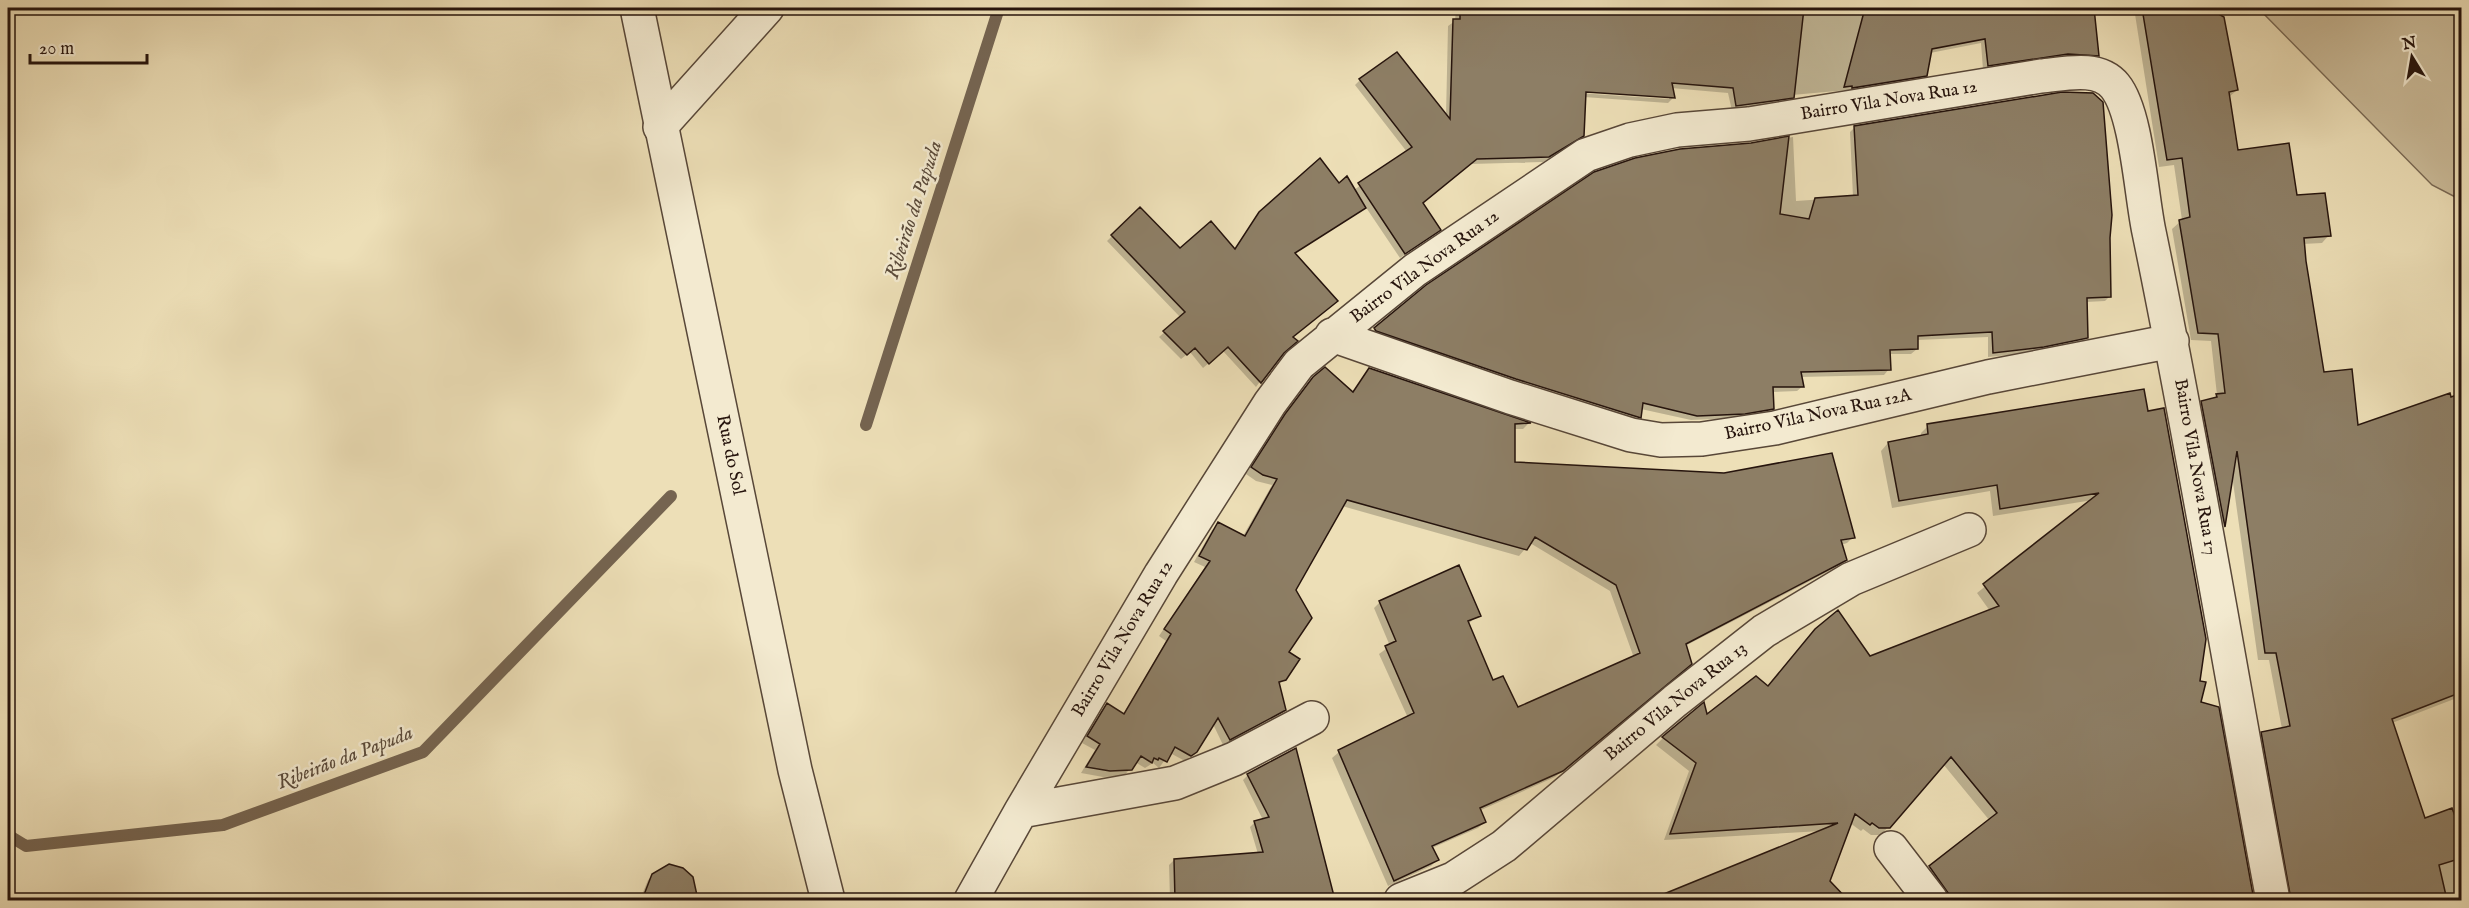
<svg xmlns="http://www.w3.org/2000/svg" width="2469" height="908" font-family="'IM FELL English',serif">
  <rect width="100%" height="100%" fill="#eddfb7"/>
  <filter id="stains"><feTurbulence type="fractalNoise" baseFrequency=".00333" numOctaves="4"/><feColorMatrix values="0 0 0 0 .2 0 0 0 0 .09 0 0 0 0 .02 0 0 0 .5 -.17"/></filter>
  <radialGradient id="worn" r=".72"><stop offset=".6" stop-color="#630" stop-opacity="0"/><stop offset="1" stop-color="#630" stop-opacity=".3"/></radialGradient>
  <path fill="#cbbc9a" stroke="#786854" stroke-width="1.5" d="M2258,8H2461V200L2432,185Z"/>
  <path fill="#0003" fill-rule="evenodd" d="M1456,8H1740L1776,10V8H2093L2097,55L2092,60L1983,70L1981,43L1930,53L1926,75L1921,80L1848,92V90L1792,95L1787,102L1732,111L1728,93L1671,88L1673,98L1668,103L1584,97L1582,135L1577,141L1543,162L1470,164L1421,203L1439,230L1400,258L1365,206L1294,254L1292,338L1256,387L1223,351L1203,368L1190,352L1181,359L1159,337L1181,318L1107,241L1140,209L1180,250H1234L1260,213L1339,185L1354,190L1407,152L1355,85L1360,80L1446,116L1448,26L1455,21ZM1578,90L1669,96V99L1578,93Z
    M2134,8H2192L2202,10L2205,8L2223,18L2237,90L2229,97L2237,152L2296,197L2329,235L2322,243L2303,244L2323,374L2357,427L2462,408V696L2392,723L2424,820H2462V900H2284L2254,741L2262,733L2282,729L2269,660H2258L2232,475L2223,526L2217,532L2195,409L2202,402L2212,400L2217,395L2211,341L2191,340L2172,229L2182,220L2174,165L2159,167Z
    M1855,127L2108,238L2110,296L2105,301L2086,302L2087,338L2081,343L2038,352L1988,357V337L1917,340V349L1911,354H1889V369L1884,375L1801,377L1803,386L1797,391L1772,392L1773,408L1767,414L1738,418L1691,420L1641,409L1640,417L1634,422L1370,334L1375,329L1751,144L1793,137L1796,201L1853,197L1850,132Z
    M1369,369L1528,424L1523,429H1514V464L1853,537L1847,543L1841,545L1845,560L1839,566L1685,646L1684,670L1555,777L1479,811L1485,822L1478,828L1432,848L1437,860L1431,866L1388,886L1332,758L1339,752L1408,718L1379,654L1390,646L1374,608L1380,602L1479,615L1468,624L1493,682L1518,709L1634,658L1610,591L1530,543L1519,556L1342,506L1294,590L1285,679L1278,685L1285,710L1278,716L1223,745L1213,724L1196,751L1185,761L1170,753L1159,768L1153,763L1145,768L1135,762L1124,776L1103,777L1081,773L1095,750L1082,743L1101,711L1107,705L1123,715L1166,641L1159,636L1205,567L1194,562L1212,530L1219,524L1243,536L1272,485L1256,481L1246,474L1280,422L1314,378L1352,393Z
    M2143,391L2198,682L2199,704L2217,709L2252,900H1941L1922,874L1990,821L1943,764L1881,835H1871L1863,829L1861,831L1850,823L1828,881L1835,889L1826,900H1649L1822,831L1664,840L1689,771L1656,745L1663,738L1703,705L1707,716L1767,687L1870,657L1990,611L1977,593L2093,500L1993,516L1990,491L1892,508L1881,451L1888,443L1921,437V433L1928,426Z
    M1248,775L1327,898L1320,900H1170L1169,865L1174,860L1258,854L1250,827L1255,822L1263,820L1243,780Z
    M653,875L692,878L696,900H642L641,897L648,880Z"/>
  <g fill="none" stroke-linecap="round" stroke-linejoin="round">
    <path stroke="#756450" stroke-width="12" d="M866,425L999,8
      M8,835L26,846L223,825L423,752L671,496"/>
  </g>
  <path fill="#8d7e65" stroke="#26140d" stroke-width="1.5" d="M1460,8H1590L1645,13L1646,8H1804L1794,98L1736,106L1733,88L1672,83L1675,98L1586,92L1584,136L1549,157L1477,159L1423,203L1441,230L1405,254L1358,183L1412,147L1359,79L1397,52L1450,119L1453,19H1460Z
    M1865,8H2094L2099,56L2068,54L1988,66L1985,39L1932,49L1927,76L1852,88V86L1844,87Z
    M2142,8H2208L2224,17L2238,90L2229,92L2238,150L2289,143L2297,195L2325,193L2331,236L2304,238L2306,261L2324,372L2352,369L2358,425L2450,393L2451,397L2462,393V692L2392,719L2425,818L2452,808L2456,819L2462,818V858L2439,865L2447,900H2291L2261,732L2290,726L2276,653H2265L2237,451L2225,527L2201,401L2217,397L2216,394L2225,393L2218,334L2198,333L2179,220L2190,217L2182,158L2167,160Z
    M2062,92L2093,93L2103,102L2112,215L2110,238L2111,297L2087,298L2088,338L2044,347L1993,353L1992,332L1918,336V349L1890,350L1891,370L1801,372L1804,387H1773L1774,409L1745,414L1697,416L1643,403L1641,418L1516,379L1376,331L1374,328L1426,285L1594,172L1635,158L1680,149L1751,143L1789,136L1780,214L1809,219L1815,198L1858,195L1854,126Z
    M1320,158L1339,183L1347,176L1366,208L1295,253L1338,301L1293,337L1298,341L1284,353L1261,383L1228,347L1209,364L1195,348L1187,355L1163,331L1185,312L1111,235L1140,207L1180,248L1211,221L1235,249L1259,212Z
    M1325,367L1353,392L1369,368L1531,423L1515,424V462L1724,473L1832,453L1855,538L1841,540L1847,560L1686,644L1692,664L1563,771L1480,808L1486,822L1432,846L1439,860L1394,881L1338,750L1414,713L1385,646L1396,641L1379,601L1459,565L1481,616L1468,621L1493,680L1503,676L1518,707L1640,653L1616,585L1535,537L1527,550L1347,500L1296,590L1312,618L1289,652L1300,659L1286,680L1279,682L1286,710L1230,740L1218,718L1197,752L1191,756L1175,747L1167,762L1159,758L1158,760L1154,758L1152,763L1141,756L1132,770L1110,771L1086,767L1100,744L1087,736L1107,703L1124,714L1171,634L1164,629L1210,561L1199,556L1218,522L1245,536L1277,479L1263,475L1251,467L1285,414L1313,377Z
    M2144,389L2148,411L2164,408L2206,639L2200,681L2206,682L2201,702L2219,707L2254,900H1953L1929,866L1997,813L1951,757L1890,828H1879L1872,823L1870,825L1855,814L1830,881L1848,900H1649L1838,823L1670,834L1696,763L1662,737L1704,702L1707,714L1756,676L1768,686L1815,629L1838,610L1870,656L1999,606L1983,584L2099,493L2000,509L1997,485L1899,501L1888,442L1928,434L1927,424Z
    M1296,748L1335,900H1175L1174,859L1263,852L1254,821L1269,817L1247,774Z
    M669,864L683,868L693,877L698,900H642L652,874Z"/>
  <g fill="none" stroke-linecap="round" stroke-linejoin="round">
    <g stroke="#584738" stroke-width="36">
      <path id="minor" d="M660,127L767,8
        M1332,335L1510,397L1631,435L1661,440L1702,439L1775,428L1988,377L2172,341
        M1021,811L1175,783L1234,759L1312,718
        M1891,848L1931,900
        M971,900L1021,811L1161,574L1270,403L1299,364L1415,270L1586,155L1630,140L1677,130L1749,124L2041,76C2064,74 2098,65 2115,86C2137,113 2141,195 2149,232C2195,454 2231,678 2273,900
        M1401,900L1453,879L1504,846L1675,701L1764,631L1851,579L1969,530"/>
    </g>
    <g stroke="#584738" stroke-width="36">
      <path id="tertiary" d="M637,8L795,770L828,900"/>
    </g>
    <use href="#minor" stroke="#f3ead0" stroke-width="33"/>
    <use href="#tertiary" stroke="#f3ead0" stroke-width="33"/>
  </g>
  <g text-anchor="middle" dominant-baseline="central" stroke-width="5" stroke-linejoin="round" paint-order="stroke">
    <g font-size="18" fill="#26140d" stroke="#f3ead0">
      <text transform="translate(1889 101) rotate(-9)">Bairro Vila Nova Rua 12</text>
      <text transform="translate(1425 267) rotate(-36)">Bairro Vila Nova Rua 12</text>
      <text transform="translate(1818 415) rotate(-12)">Bairro Vila Nova Rua 12A</text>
      <text transform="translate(730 455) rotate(78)">Rua do Sol</text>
      <text transform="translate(2195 467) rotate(80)">Bairro Vila Nova Rua 17</text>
      <text transform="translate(1123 639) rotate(-59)">Bairro Vila Nova Rua 12</text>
      <text transform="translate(1676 702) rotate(-39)">Bairro Vila Nova Rua 13</text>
    </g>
    <g font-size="20" font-style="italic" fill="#5a4a3a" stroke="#f3ead0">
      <text transform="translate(914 210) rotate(-72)">Ribeirão da Papuda</text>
      <text transform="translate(345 758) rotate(-21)">Ribeirão da Papuda</text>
    </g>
  </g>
  <rect width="2469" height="908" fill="none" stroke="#eddfb7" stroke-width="30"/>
  <rect x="9" y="9" width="2451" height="890" fill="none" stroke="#26140d" stroke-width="3"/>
  <rect x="15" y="15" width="2439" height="878" fill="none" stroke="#26140d" stroke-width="1.5"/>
  <g transform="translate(2412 57) rotate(349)" stroke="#f3ead0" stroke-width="4.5" paint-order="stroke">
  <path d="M0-4.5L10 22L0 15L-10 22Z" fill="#26140d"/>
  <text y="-9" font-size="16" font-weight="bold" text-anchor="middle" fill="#26140d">N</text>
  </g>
  <path d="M30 54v9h117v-9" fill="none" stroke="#26140d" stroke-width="3"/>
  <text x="39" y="54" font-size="18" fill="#26140d" stroke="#f3ead0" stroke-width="4.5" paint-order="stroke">20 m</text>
  <rect width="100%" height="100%" filter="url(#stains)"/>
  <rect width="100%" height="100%" fill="url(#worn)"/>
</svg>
